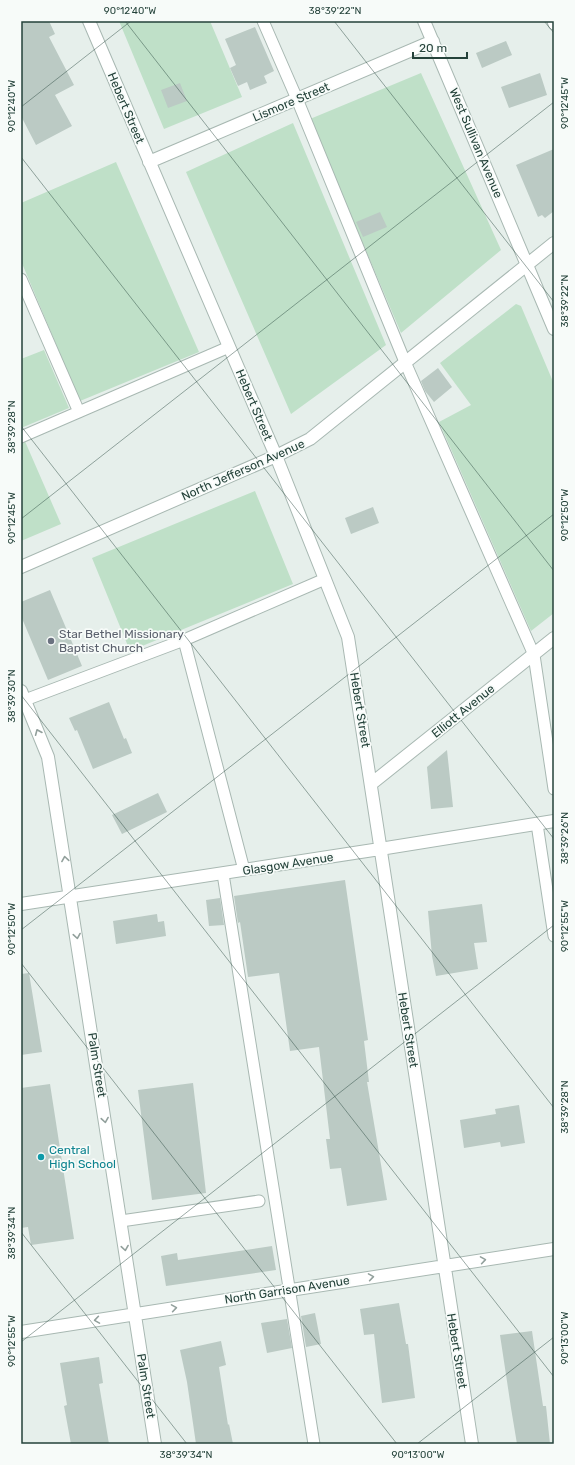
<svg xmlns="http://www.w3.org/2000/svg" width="575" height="1465" font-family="Rubik,sans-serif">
  <rect width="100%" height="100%" fill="#e6efeb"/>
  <path fill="#bfe0c8" d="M119,21H210L242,97L164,129Z
    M421,73L501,250L401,333L310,119Z
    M293,123L386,345L291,414L186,172Z
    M116,162L199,352L80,401L21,261V203Z
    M516,304L521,306L554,384V613L531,631L439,422L471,405L440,363Z
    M44,350L69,408L21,428V359Z
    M24,439L61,524L21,541V441Z
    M255,491L293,584L130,651L92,558Z"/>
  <path fill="#bbcac4" d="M21,21H49L55,34L49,37L74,85L55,95L72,126L36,145L21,116Z
    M255,27L274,71L264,76L267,83L250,90L247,82L238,86L230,68L236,65L225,39Z
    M506,41L512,55L482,68L476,53Z
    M540,73L547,95L509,108L501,87Z
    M180,83L187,101L168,108L161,90Z
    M554,149V211L545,218L542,215L538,217L516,165Z
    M380,212L387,227L363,237L356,222Z
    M438,368L452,387L434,402L425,391L421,381Z
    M373,507L379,523L351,534L345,518Z
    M50,590L82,666L48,680L21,616V602Z
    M109,702L124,739L126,738L132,753L93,769L77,730L75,731L69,718Z
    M447,750L453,807L431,809L427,767Z
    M158,793L167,812L122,834L112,815Z
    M345,880L368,1040L364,1041L369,1082H367L387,1200L347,1206L341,1168L330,1169L326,1139H330L319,1047L290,1051L279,973L248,977L240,922L238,923L234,896Z
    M220,898L224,925L209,926L206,900Z
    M482,904L487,942L474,943L478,969L436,976L432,956L428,911Z
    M157,914L158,922L164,921L166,936L116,944L113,921Z
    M29,973L42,1052L21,1055V974Z
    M193,1083L206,1193L152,1200L138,1090Z
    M50,1084L74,1239L31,1245L28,1227L21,1228V1088Z
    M519,1105L525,1143L501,1147L500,1142L464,1148L460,1120L496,1114L495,1109Z
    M272,1246L276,1270L166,1286L161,1256L177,1253L178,1260Z
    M399,1303L406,1344H408L415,1398L382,1403L374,1334L364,1335L360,1309Z
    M315,1313L321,1344L306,1347L301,1316Z
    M287,1319L292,1348L267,1353L261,1323Z
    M532,1331L543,1406H546L550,1444H517L511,1408L500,1335Z
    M221,1341L226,1365L219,1367L228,1425L229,1424L233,1444H196L187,1382L180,1350Z
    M99,1357L103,1383L99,1384L109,1444H71L64,1406L67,1405L60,1363Z"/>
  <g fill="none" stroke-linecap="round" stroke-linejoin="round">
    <g stroke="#a8b8b2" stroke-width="13">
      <path id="lane" d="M263,21L297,99L405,362L534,655L554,789
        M553,21L554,24
        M21,279L79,412
        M21,437L229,347
        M184,640L244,870
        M25,700L184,640L325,579
        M537,824L554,936
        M223,874L314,1444
        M121,1221L259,1201"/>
    </g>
    <g stroke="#a8b8b2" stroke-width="14">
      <path id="street" d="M89,21L276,456L348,637L472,1444
        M424,21L554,329
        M149,162L433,41
        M21,567L276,456L310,439L554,243
        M21,691L48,757L155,1444
        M371,784L554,638
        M21,904L380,849L554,821
        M21,1332L554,1249"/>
    </g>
    <use href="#lane" stroke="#fff" stroke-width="11"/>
    <use href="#street" stroke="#fff" stroke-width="12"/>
  </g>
  <defs><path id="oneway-chevron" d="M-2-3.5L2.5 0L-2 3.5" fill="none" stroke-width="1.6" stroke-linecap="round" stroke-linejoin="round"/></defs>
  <g stroke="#92a09c">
    <use href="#oneway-chevron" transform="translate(38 732) rotate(-113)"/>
    <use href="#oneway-chevron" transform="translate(65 859) rotate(-99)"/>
    <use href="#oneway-chevron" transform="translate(77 936) rotate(81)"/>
    <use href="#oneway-chevron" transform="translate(105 1120) rotate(81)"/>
    <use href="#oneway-chevron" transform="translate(125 1248) rotate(81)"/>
    <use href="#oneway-chevron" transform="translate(483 1260) rotate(-9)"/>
    <use href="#oneway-chevron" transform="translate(371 1277) rotate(-9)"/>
    <use href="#oneway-chevron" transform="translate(174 1308) rotate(-9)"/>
    <use href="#oneway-chevron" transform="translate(97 1320) rotate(171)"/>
  </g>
  <path fill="none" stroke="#24423a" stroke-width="1" stroke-opacity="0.45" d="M125,21L554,571M334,21L554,302M544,21L554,33M21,107L131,21M21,157L554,839M21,426L554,1108M21,519L554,102M21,695L554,1377M21,930L554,514M21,963L397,1444M21,1232L187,1444M21,1342L554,925M417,1444L554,1337"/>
  <circle fill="#6b7280" stroke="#f7fbf9" stroke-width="1.5" cx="51" cy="641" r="4"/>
  <circle fill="#0f9aa8" stroke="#f7fbf9" stroke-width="1.5" cx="41" cy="1157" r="4"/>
  <g text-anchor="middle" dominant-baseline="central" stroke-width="3.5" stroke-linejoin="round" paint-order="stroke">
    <g font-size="12" fill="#24423a" stroke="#f7fbf9">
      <text transform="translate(291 102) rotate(-23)">Lismore Street</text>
      <text transform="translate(126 108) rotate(67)">Hebert Street</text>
      <text transform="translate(476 143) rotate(67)">West Sullivan Avenue</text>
      <text transform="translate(254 405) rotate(67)">Hebert Street</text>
      <text transform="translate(243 470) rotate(-24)">North Jefferson Avenue</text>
      <text transform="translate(360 710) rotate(81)">Hebert Street</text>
      <text transform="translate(463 711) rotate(-39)">Elliott Avenue</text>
      <text transform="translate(288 864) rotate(-9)">Glasgow Avenue</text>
      <text transform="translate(408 1030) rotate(81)">Hebert Street</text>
      <text transform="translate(97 1065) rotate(81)">Palm Street</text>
      <text transform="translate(287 1290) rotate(-9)">North Garrison Avenue</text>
      <text transform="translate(457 1351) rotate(81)">Hebert Street</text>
      <text transform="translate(146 1386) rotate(81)">Palm Street</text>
    </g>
    <g font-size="12" fill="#5b616d" stroke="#f7fbf9" text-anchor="start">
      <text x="59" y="634">Star Bethel Missionary<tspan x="59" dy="14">Baptist Church</tspan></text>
    </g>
    <g font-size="12" fill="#0d838f" stroke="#f7fbf9" text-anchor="start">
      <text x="49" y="1150">Central<tspan x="49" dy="14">High School</tspan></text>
    </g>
  </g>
  <rect width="575" height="1465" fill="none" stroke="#f7fbf9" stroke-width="44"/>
  <path d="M413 52v6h54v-6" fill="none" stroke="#24423a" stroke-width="2"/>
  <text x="419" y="52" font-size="12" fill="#24423a" stroke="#f7fbf9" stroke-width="3" paint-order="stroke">20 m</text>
  <rect x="22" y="22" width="531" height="1421" fill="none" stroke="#24423a" stroke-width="1.5"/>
  <g font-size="10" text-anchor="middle" fill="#24423a">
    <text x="130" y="14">90°12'40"W</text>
    <text x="335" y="14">38°39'22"N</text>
    <text transform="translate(564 103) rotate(-90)" y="4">90°12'45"W</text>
    <text transform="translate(11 106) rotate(-90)" y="4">90°12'40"W</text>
    <text transform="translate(564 301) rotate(-90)" y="4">38°39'22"N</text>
    <text transform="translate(11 427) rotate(-90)" y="4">38°39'28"N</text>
    <text transform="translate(564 515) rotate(-90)" y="4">90°12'50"W</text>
    <text transform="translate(11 518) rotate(-90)" y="4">90°12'45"W</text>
    <text transform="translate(11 696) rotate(-90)" y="4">38°39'30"N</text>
    <text transform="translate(564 838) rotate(-90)" y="4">38°39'26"N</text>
    <text transform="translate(564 926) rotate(-90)" y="4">90°12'55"W</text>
    <text transform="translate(11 929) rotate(-90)" y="4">90°12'50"W</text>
    <text transform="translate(564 1107) rotate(-90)" y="4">38°39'28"N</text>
    <text transform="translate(11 1233) rotate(-90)" y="4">38°39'34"N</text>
    <text transform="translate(564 1338) rotate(-90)" y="4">90°13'00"W</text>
    <text transform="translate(11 1341) rotate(-90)" y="4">90°12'55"W</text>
    <text x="186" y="1458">38°39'34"N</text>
    <text x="418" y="1458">90°13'00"W</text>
  </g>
</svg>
